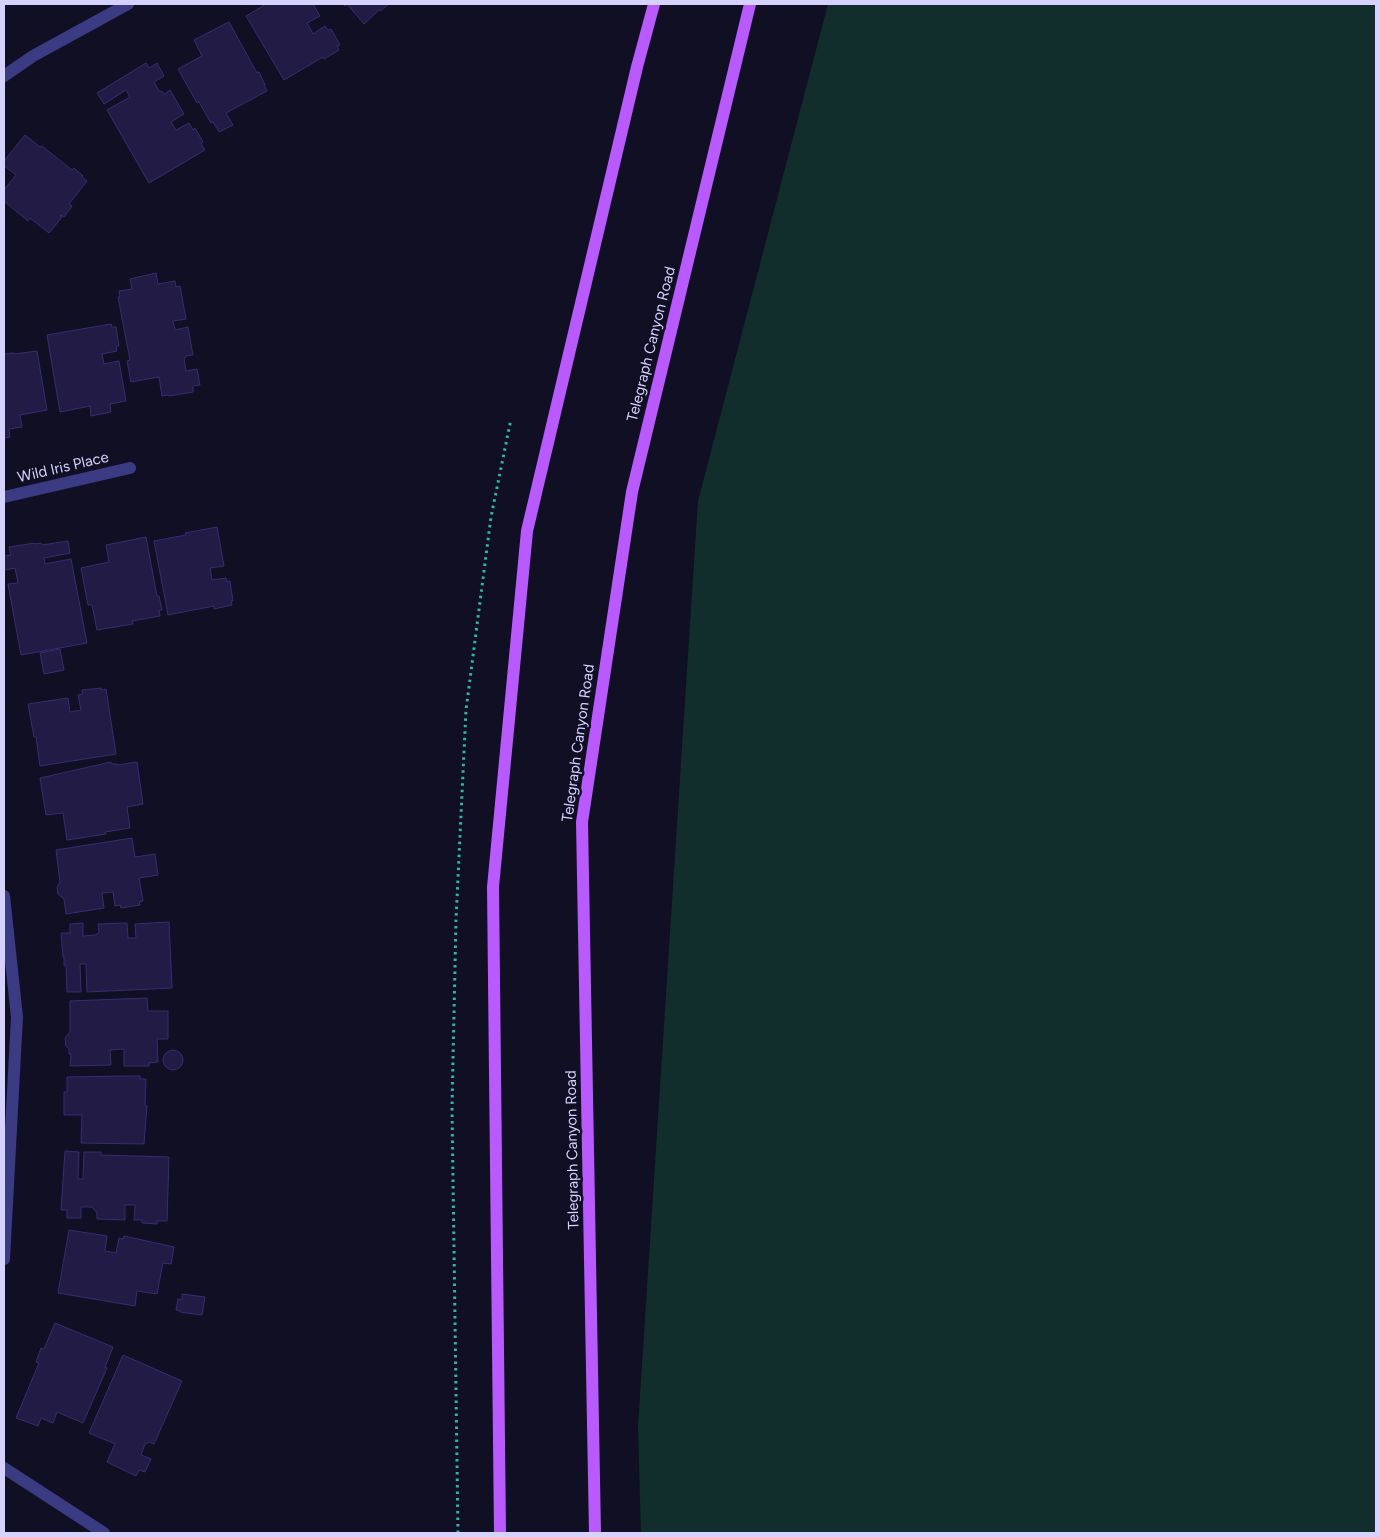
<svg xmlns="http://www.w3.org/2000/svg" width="1380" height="1537" font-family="Figtree,sans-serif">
  <rect width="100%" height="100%" fill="#110f24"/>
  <path fill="#122e2c" d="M828,4H1376V1533H641L638,1427L698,501Z"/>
  <path fill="#211b45" stroke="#372d71" d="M266,4H313L320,16L307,23L313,34L325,26L328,30L331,29L340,45L337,46L339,50L324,59L323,57L284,80L246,16Z
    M343,4H389L380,11L379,10L364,24L347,4L345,6Z
    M229,22L257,73L259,72L265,85H264L267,91L226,113L233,125L219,132L213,122L211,123L199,102L197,103L178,69L202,56L194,40Z
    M146,63L149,68L157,63L164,76L154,82L159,91H161L165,94L170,90L184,114L171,122L176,130L189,123L193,130L195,128L203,142L201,144L205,150L149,183L107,110L130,97L126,90L104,104L97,93Z
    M25,135L40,147L42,146L72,170L74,168L83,176L82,177L87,181L69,204L72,206L64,217L61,215L60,216L62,217L49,233L30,218L28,221L4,201V190L16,175L4,166V161Z
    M156,273L158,284L175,281L176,287L180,286L186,319L173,321L175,330L188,327L193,355L186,356L184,359L186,371L197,369L200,385L193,386V392L169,396L168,395L162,396L159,377L131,382L127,361L130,360L118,297H120L119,291L132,289L130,279Z
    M111,324L112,327H116L119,346H116L117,351L102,354L104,364L119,361L126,401L110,404L111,412L91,416L90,406L60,412L47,335Z
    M37,351L47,410L20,415L22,427L9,429L10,437L4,438V354L14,353L15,354Z
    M217,527L224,566L210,568L212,580L226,578L227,582L230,581L233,601H231L232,605L214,609V606L168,615L154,541L186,535L185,533Z
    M146,537L157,596H159L162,610H159L160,616L132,621L133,624L97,630L92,605H88L81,568L109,562L106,545Z
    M68,541L70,553L44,558L45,564L71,559L87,643L21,655L8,584L18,583L15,568L5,570L4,556L11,555L9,547L35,543V544L41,543L42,545Z
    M60,649L64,670L44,674L40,653Z
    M101,688V690L106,689L116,754L40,766L36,737H34L28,704L68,698L70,712L81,710L78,695L83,694L82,690Z
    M111,762L112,764H117V765L137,762L143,804L127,807L130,828L105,832L106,834L67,840L63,813L46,815L40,778Z
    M132,838L135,857L155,854L158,875L139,878L143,901L139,902L140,905L121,908L120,905L115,906L113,892L102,893L104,908L66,914L64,899L58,894L57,887L60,882L56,850Z
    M169,922L172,988L87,992L86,964H80L81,992H67L66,965H64V957H63L61,933H70V924L83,923V936L96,935L99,932L98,924L127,923L128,938H136L135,924Z
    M147,998L148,1011H168V1039H157L158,1062L149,1063V1066H124V1049L110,1050L111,1065L70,1066L71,1054H69V1049L66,1046L65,1038L70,1032V1001Z
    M163 1060a10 10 0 1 1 20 0a10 10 0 1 1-20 0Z
    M125,1076H140V1079H146L145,1105L147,1106L144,1144L81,1143L82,1115H64V1092H67V1077Z
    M65,1151L79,1152L78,1179H83L84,1152H101V1155L169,1157L167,1221H157V1224L142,1223V1220H134L135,1205H125V1220L97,1219V1213L92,1207H81V1218H67V1210H61Z
    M69,1230L107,1236L105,1251L116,1253L119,1238L123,1239L124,1236L174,1247L171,1264L163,1263L157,1294L137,1291L135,1306L58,1293Z
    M182,1294L205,1297L202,1315L180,1312V1311L176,1310L178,1299L182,1300Z
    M55,1323L113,1347L105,1367L107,1368L83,1423L57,1412L53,1423L41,1418L38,1426L16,1418L39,1363L36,1362L41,1348L44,1349Z
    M123,1355L182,1381L154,1444L149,1442L145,1444L141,1455L151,1459L145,1472L139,1470L136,1476L107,1462L115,1444L89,1433Z"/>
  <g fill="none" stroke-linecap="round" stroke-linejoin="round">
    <path stroke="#2fb6a7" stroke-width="3" stroke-dasharray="2.5 4" stroke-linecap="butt" d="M458,1533L452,1107L456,920L466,710L491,517L511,419"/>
    <path stroke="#3a3b83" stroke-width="12" d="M4,76L33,56L128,4
      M4,497L130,468
      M4,896L17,1017L4,1259
      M4,1468L104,1533"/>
    <path stroke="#b85afe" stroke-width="12" d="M500,1533L493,887L527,531L637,67L654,4
      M595,1533L582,822L632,492L750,4"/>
  </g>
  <g text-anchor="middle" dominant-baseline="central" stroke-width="5" stroke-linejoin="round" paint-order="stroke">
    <g font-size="15" fill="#d5d2ff" stroke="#110f24">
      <text transform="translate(651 344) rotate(-76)">Telegraph Canyon Road</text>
      <text transform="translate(63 467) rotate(-13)">Wild Iris Place</text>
      <text transform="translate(578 743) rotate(-82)">Telegraph Canyon Road</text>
      <text transform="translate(572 1150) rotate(-91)">Telegraph Canyon Road</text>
    </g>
  </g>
  <rect width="1380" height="1537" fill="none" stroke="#d5d2ff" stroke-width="10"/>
</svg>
